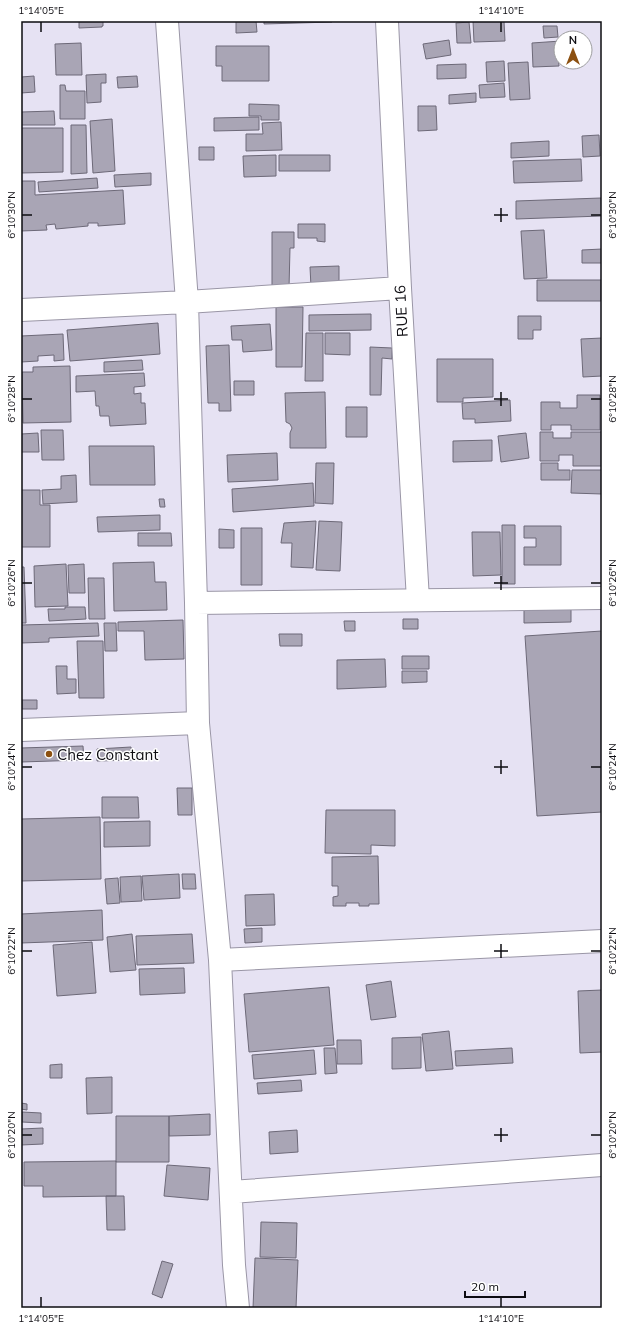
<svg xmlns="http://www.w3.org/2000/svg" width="623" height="1329" font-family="Mulish,sans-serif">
  <rect width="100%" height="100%" fill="#e6e2f3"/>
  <path fill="#a9a5b5" stroke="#6d6978" d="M79,21H103V26H102V27L79,28Z
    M236,21H256L257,32L236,33Z
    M264,21H332V22L264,24Z
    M473,21H504L505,41L474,42Z
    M469,22L471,43H457L456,23Z
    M543,26H557L558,37L544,38Z
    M449,40L451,55L426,59L423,44Z
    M561,41V52H558L559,66L533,67L532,43Z
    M81,43L82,75H56L55,44Z
    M216,46H269V81H222V66H216Z
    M504,61L505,81L487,82L486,62Z
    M528,62L530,99L510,100L508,63Z
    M466,64V78L437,79V65Z
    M106,74V83H101V102L87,103L86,75Z
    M34,76L35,92L21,93V77Z
    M137,76L138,87L118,88L117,77Z
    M504,83L505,97L480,98L479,85Z
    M60,85H65L66,91H85V119H60Z
    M476,93V102L449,104V95Z
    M249,104L279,105V120H261V116H249Z
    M418,106H436L437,130L418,131Z
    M54,111L55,125H21V112Z
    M259,117V130L214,131V118Z
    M112,119L115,171L93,173L90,121Z
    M281,122L282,150L246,151V134H263L262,123Z
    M71,125H86L87,173L71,174Z
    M21,128H63V172L21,173Z
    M599,135L600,156L583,157L582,136Z
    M549,141V156L511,158V143Z
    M199,147H214V160H199Z
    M276,155V176L244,177L243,156Z
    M279,155H330V171H279Z
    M581,159L582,181L514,183L513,161Z
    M151,173V185L115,187L114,175Z
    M97,178L98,188L39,192L38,182Z
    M21,181H35V195L123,190L125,224L98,226V223H88V226L56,229L55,224L46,225L47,230L21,231Z
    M601,198L602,216L516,219V201Z
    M298,224H325V242L317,241V238H298Z
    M544,230L547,278L524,279L521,231Z
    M272,232H294V248H290L289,288H272Z
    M602,249V263H582V250Z
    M339,266V286L311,287L310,267Z
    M537,280H601V301H537Z
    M276,307H303L302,367H276Z
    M371,314V330L309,331V315Z
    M518,316H541V330H533V339H518Z
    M158,323L160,354L70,361L67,330Z
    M270,324L272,350L243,352L242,340H232L231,326Z
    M306,333H323V381H305Z
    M325,333H350V355L325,354Z
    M63,334L64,360L54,361V355L38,356V361L21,362V336Z
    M602,338V376L583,377L581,339Z
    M229,345L231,411H219V403H208L206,346Z
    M370,347L392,348V359L382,358L381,395H370Z
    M437,359H493V397L463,398V402H437Z
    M142,360L143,370L104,372V362Z
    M70,366L71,422L23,423L22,372H33V367Z
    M144,373L145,386L134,387V394L141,393V403H145L146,424L110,426L109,416H100L99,406H96L95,391L76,392V376Z
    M234,381H254V395H234Z
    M325,392L326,448H290V433L292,428L290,424L286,422L285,393Z
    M577,395H600V430H571V425H551V430H541V402H560V408H577Z
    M510,400L511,421L475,423V419H463L462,403Z
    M346,407H367V437H346Z
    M41,430H63L64,460H42Z
    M540,432H553V438H571V432H602V466H573V455H559V461H540Z
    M38,433L39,452H21V434Z
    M526,433L529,458L501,462L498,436Z
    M492,440V461L453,462V441Z
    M89,446H154L155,485H90Z
    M277,453L278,480L228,482L227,455Z
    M316,463H334L333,504L315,503Z
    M541,463H558V470H570V480H541Z
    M572,470H602V494L571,493Z
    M76,475L77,502L43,504L42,490L61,489V476Z
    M313,483L314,506L233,512L232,489Z
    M21,490H40V505H50V547H21Z
    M159,499H164L165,507H160Z
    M160,515V530L98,532L97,517Z
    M316,521L313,568L291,567L292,543H281L284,523Z
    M319,521L342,522L340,571L316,570Z
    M502,525H515V584H502Z
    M524,526H561V565H524V547H536V538H524Z
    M241,528H262V585H241Z
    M219,529L234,530V548H219Z
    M472,532H500L501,575L473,576Z
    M138,533H171L172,546H138Z
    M154,562L155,582H166L167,610L114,611L113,563Z
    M66,564L68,606L35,607L34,566Z
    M84,564L85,593H69L68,565Z
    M21,567H24L26,623H21Z
    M88,578H104L105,619H89Z
    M65,607H85L86,619L49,621L48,609H65Z
    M571,609V622L524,623V610Z
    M403,619H418V629H403Z
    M183,620L184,659L145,660L144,631H118V622Z
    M344,621H355V631H345Z
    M98,623L99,636L49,638V642L21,643V625Z
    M104,623H116L117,651H105Z
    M602,631V812L537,816L525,636Z
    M279,634H302V646H280Z
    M77,641H103L104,698H79Z
    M402,656H429V669H402Z
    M385,659L386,687L337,689V660Z
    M56,666H67V679H76V693L57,694Z
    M402,671H427V682L402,683Z
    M22,700H37V709H22Z
    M83,746L84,760L21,762V748Z
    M131,747L132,760L97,761V749Z
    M177,788H192V815H178Z
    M102,797H138L139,818H102Z
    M326,810H395V846L371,845V854L325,853Z
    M100,817L101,879L21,881V819Z
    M150,821V846L104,847V822Z
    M378,856L379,904H369V906H359V903H346V906H333V897L338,896V886H332V857Z
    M179,874L180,898L144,900L142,876Z
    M182,874H195L196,889H183Z
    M141,876L142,901L121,902L120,877Z
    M118,878L120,903L107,904L105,879Z
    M274,894L275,925L246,926L245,895Z
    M102,910L103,940L21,943V914Z
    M262,928V942L245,943L244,929Z
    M132,934L136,970L110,972L107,937Z
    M192,934L194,963L137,965L136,936Z
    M92,942L96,993L57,996L53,945Z
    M184,968L185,993L140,995L139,969Z
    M391,981L396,1017L371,1020L366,985Z
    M329,987L334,1045L249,1052L244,994Z
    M602,990V1052L580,1053L578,991Z
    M449,1031L453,1069L426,1071L422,1034Z
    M421,1037V1068L392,1069V1038Z
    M337,1040H361L362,1064H337Z
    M324,1048H335L337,1073L325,1074Z
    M512,1048L513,1063L456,1066L455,1051Z
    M314,1050L316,1074L254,1079L252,1055Z
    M62,1064V1078H50V1065Z
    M112,1077V1113L87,1114L86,1078Z
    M301,1080L302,1091L258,1094L257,1083Z
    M21,1103L27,1104V1110L21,1109Z
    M22,1112L41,1113V1123L22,1122Z
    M210,1114V1135L169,1136V1116Z
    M116,1116H169V1162H116Z
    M43,1128V1144L21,1145V1129Z
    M297,1130L298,1152L270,1154L269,1132Z
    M116,1161V1196L43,1197V1186H24V1162Z
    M167,1165L210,1168L208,1200L164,1196Z
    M106,1196H124L125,1230H107Z
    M261,1222L297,1223L296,1258L260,1257Z
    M255,1258L298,1260L296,1308H253Z
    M162,1261L173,1264L162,1298L152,1294Z"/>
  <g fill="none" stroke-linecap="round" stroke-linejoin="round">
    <g stroke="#9a96a6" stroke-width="24">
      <path id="street" d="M167,21L187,302L196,603L198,723L220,960L234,1265L238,1308
        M387,21L400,288L418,600
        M21,310L187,302L400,288
        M196,603L602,598
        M21,730L198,723
        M220,960L602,941
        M231,1192L602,1165"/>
    </g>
    <use href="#street" stroke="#fff" stroke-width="22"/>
  </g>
  <path fill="none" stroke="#0d0c11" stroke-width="1.5" d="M41,22V32M501,22V32M501,208V222M22,215H32M494,215H508M591,215H601M501,392V406M22,399H32M494,399H508M591,399H601M501,576V590M22,583H32M494,583H508M591,583H601M501,760V774M22,767H32M494,767H508M591,767H601M501,944V958M22,951H32M494,951H508M591,951H601M501,1128V1142M22,1135H32M494,1135H508M591,1135H601M41,1297V1307M501,1297V1307"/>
  <circle fill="#8c5010" stroke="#fff" stroke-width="1.5" cx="49" cy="754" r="4"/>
  <g text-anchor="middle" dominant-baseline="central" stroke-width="3" stroke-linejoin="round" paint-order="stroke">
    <g font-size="15" fill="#0d0c11" stroke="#fff">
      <text transform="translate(401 311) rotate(-93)">RUE 16</text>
    </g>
    <g font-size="15" fill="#0d0c11" stroke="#fff" text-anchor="start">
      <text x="57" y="754">Chez Constant</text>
    </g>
  </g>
  <rect width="623" height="1329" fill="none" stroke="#ffffff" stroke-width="44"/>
  <g transform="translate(573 50)"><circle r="19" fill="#ffffff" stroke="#9e9ea0"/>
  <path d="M0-3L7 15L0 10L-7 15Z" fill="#8c5010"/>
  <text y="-6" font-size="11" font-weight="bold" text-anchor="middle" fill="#0d0c11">N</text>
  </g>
  <path d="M465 1291v6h60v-6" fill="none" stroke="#0d0c11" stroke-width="2"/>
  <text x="471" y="1291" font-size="12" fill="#0d0c11" stroke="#ffffff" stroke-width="3" paint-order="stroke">20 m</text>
  <rect x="22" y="22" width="579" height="1285" fill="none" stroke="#0d0c11" stroke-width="1.5"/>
  <g font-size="10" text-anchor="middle" fill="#0d0c11">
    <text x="41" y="14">1°14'05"E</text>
    <text x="501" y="14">1°14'10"E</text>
    <text transform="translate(11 215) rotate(-90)" y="4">6°10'30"N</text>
    <text transform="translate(612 215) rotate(-90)" y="4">6°10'30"N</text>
    <text transform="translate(11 399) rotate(-90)" y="4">6°10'28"N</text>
    <text transform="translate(612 399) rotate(-90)" y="4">6°10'28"N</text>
    <text transform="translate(11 583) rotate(-90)" y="4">6°10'26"N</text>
    <text transform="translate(612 583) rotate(-90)" y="4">6°10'26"N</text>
    <text transform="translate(11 767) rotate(-90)" y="4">6°10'24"N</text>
    <text transform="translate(612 767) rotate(-90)" y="4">6°10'24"N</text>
    <text transform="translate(11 951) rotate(-90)" y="4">6°10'22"N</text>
    <text transform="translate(612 951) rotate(-90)" y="4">6°10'22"N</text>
    <text transform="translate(11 1135) rotate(-90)" y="4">6°10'20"N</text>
    <text transform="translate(612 1135) rotate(-90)" y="4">6°10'20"N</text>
    <text x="41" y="1322">1°14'05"E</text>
    <text x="501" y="1322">1°14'10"E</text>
  </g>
</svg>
